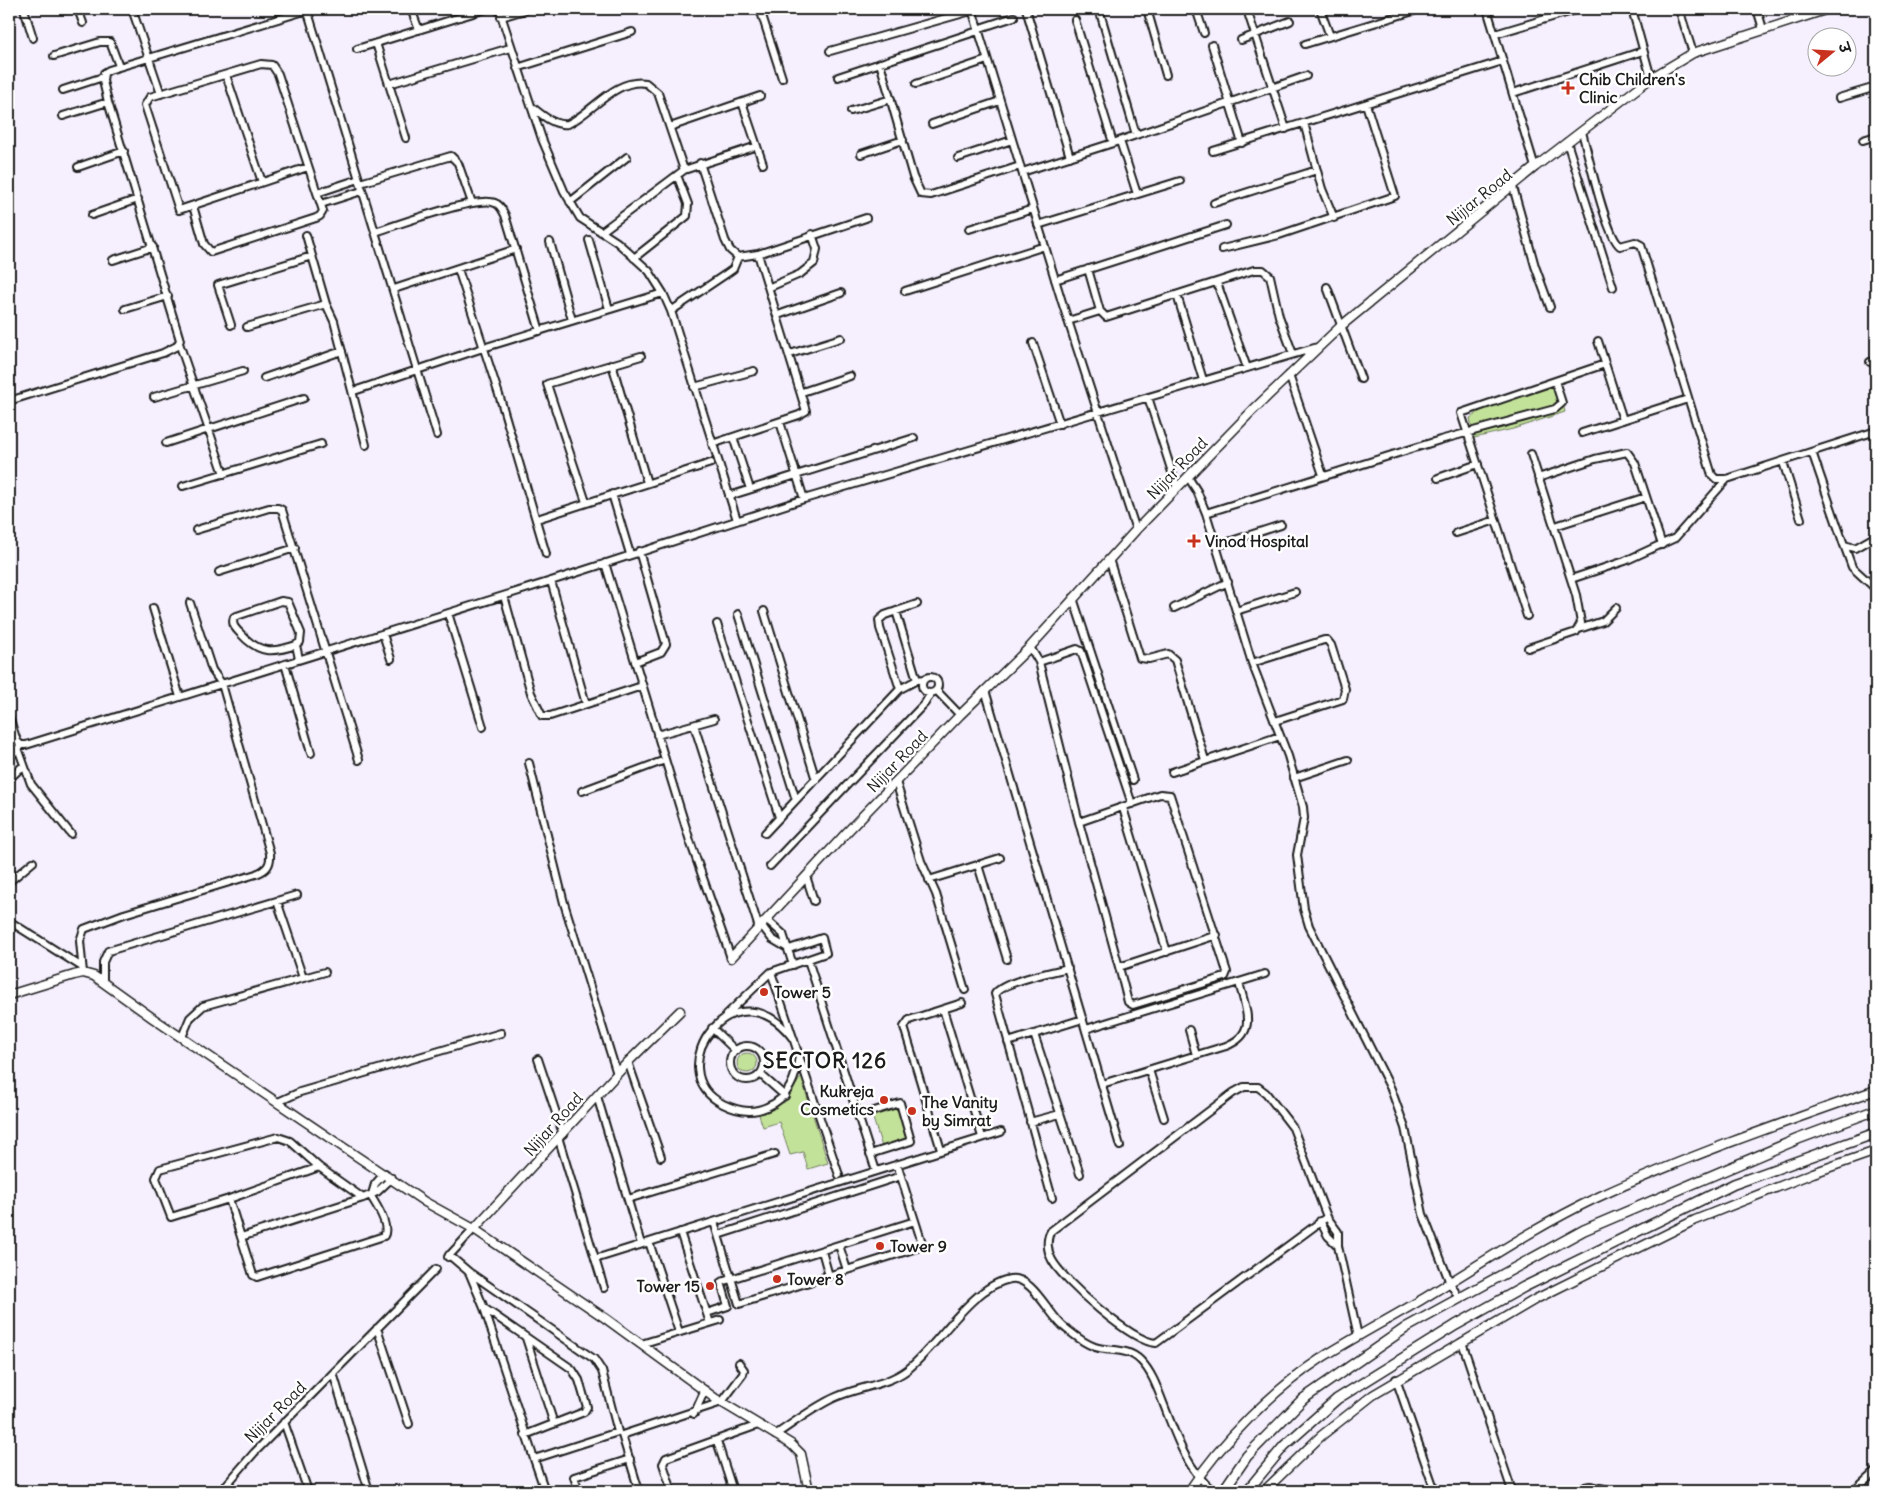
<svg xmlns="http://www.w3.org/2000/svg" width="1885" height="1500" font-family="Delius,'Playpen Sans Deva',sans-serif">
  <rect width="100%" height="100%" fill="#f5effe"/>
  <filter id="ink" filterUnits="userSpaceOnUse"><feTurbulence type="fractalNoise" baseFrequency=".02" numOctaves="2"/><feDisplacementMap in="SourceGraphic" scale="10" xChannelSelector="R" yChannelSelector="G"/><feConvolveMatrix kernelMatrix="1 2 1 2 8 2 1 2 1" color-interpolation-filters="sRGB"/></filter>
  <g filter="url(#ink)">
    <path fill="#c2e199" stroke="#6f7e5a" d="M1558,385L1565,412L1513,429L1474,438L1470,418L1485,408Z
      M737 1063a10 10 0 1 1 20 0a10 10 0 1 1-20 0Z
      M801,1077L828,1163L808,1169L803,1152L790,1155L779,1122L763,1127L758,1112L785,1102Z
      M900,1103L911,1141L883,1150L871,1112Z"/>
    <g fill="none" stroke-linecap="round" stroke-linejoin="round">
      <g stroke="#1c1c1c" stroke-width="10">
        <path id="minor" d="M24,9L33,38
          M78,9L83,23
          M132,9L161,94
          M307,9L437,435
          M411,9L419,30
          M499,9L542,139L564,191L580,218L617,242L649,271L663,293L671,311L737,520
          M760,9L782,78
          M972,9L1062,302L1136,530
          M1026,9L1070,157
          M1099,9L1136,135
          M1147,9L1166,75
          M1196,9L1204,33
          M1320,9L1330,36
          M1487,9L1535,167
          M1632,9L1651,78
          M1679,9L1693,53
          M1721,9H1723
          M1757,9L1763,29
          M1798,9L1800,17
          M1249,16L1286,129
          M501,17L528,9
          M1075,20L1113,143
          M977,29L1014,17
          M1495,34L1579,9
          M1241,40L1290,21
          M376,43L406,138
          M1305,44L1420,9
          M1212,45L1242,143
          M357,49L486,9
          M830,51L978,9
          M54,56L100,42H110L119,66
          M880,63L913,177L921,194L931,195L1020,166
          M517,68L632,32
          M226,75L262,182
          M838,77L978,31
          M389,84L510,48
          M916,84L987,60
          M63,90L103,77
          M1513,93L1643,51
          M1839,98L1876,87
          M742,102L763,164
          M532,107C542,115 554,126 568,124C593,112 615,78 646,83L658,93L684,170
          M851,111L891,99
          M63,116L108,102
          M1304,123L1322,189L1334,218
          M932,124L1000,101
          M670,127L760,96
          M1582,132C1588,153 1606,236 1620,246L1635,242L1641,245L1712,475L1716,479H1727L1876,431
          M1863,140L1876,136
          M1120,141L1137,194
          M1567,142L1613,287
          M1213,151L1503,61
          M861,154L903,140
          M958,158L1012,140
          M700,163L725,240L730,250L738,257L758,254L866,218
          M78,167L124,151
          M1022,172L1113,143L1306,76
          M9,183L11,189
          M360,183L451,156L458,163L472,203
          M1513,187L1535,266L1550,307
          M317,193L359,179
          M570,202L627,157
          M1214,203L1317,170
          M321,204L362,191
          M193,206L204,244L211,252L316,218L320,216L323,211L278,74L272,65L261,64L150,97L145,105L179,210L308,167
          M92,215L138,199
          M1038,225L1180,181
          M969,229L1033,209
          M375,232C397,225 478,195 495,203C501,205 502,210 505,215L540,331
          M601,232L684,170L757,146
          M306,235L326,304L334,321L366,445
          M589,240L609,309
          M550,242L572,320
          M1222,249L1279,235L1395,196L1366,104
          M634,258L687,216L688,204L677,175
          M113,260L153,247
          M458,269L501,401L546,554
          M1088,269L1100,311L1106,317L1254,270H1263L1270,276L1279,316L1293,354
          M1055,280L1226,225
          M1217,283L1247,368
          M770,287L800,274L814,263L817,249L812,234
          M1327,287L1361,379
          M394,289L516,249
          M905,291L1045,246
          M1177,295L1203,380
          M125,309L168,296
          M671,311L726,274L733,269L738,257
          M778,315L841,293
          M1068,321L1100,311
          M231,325L218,285L312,256
          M247,327L326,304
          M1598,341L1623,420
          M179,343L224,474
          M1033,343L1060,424
          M790,354L841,338
          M1870,362L1876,361
          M612,364L647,483
          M1289,375L1323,475
          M264,378L342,351
          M694,387L754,371
          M354,391L483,348L663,293
          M802,392L850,376
          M154,397L243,371
          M1148,397L1177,488
          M9,401L163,353L177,346L180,340L108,102L103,81L104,73L109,70L311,9
          M780,422L804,499
          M1582,433L1688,399
          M733,437L750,489
          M166,443L304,398
          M712,444L799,415L806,411L758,254
          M1812,452L1844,545L1855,548L1876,536
          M1783,462L1801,519
          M1188,477L1197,491L1206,513L1252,663L1288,756L1303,807L1304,818L1297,855L1304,909L1309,926L1391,1089L1405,1128L1423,1214L1450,1283L1459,1298
          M1438,478L1478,464
          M1538,478L1595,459L1627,452L1635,463L1662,545
          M183,486L321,444
          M612,494L630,554
          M729,496L914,438
          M586,502L547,384L641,356
          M1206,513L1440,440L1555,409L1562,403L1555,381
          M537,519L711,463
          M1555,526L1646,497
          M196,530L269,508H278L282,510L359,760
          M1456,533L1496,520
          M1844,545L1852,567L1876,589
          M1216,546L1281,525
          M1109,559L1140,658L1149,659L1168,654L1175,660L1205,760
          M605,563L690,841L731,958
          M219,572L295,548
          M1571,579L1625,561L1675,538L1727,479
          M551,581L586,704
          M504,596L531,693L542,716H550L642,686
          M1073,598L1133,780
          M153,608L180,697
          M1174,608L1228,582
          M764,611L816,780
          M896,611L917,680
          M1236,611L1295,592
          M448,613L483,727
          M738,614L796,800
          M1527,616L1461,413L1605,364
          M717,624L779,817
          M1579,629L1603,621L1616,608
          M383,634L391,659
          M296,645L300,642L301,633L288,602L281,601L234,617C231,625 236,629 241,634C259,654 273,653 296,645L299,659
          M1030,647L1039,662L1079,822L1119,967L1217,935
          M1528,648L1576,632L1581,623L1576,595L1531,454
          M635,662L661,652L666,644L639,551
          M1039,662L1077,649L1081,651L1132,804
          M1252,663L1324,640H1327L1331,645L1345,689L1343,699L1275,721
          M285,664L311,753
          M922 685a8 8 0 1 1 16 0a8 8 0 1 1-16 0Z
          M900,689L880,628L879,620L885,615L917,604
          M936,690L960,715
          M985,690L1120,1146
          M9,717L17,741L21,745H26L551,581L804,499L1318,347
          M694,725L759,928
          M657,735L714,719
          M18,748L31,784L71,834
          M9,757L21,746
          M529,763L564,903L617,1074
          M1172,772L1280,736
          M1294,778L1348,760
          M9,779L24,765
          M896,782L921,861L936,894L965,990
          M582,791L665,760
          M1123,808L1167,952
          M1079,822L1160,794L1170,795L1227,972L1225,977L1133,1005L1128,1002L1119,967
          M765,833L900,689L917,680L924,679
          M978,865L1007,959
          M770,866L925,703L931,693
          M806,876L814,901
          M929,880L1000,858
          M9,882L33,862
          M277,901L303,978
          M767,920L783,934L793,965
          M9,921L82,967
          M808,960L876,1171
          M771,972L839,1175
          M83,973L80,941L84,929L124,914L256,874C266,870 271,866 270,853L222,684L212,670L190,603
          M103,981V962L108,951L297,895
          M943,1009L982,1137
          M726,1015L771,972L826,953L822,938L789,949L772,939L762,926
          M712,1028L736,1051
          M1086,1029L1265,974
          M1189,1030L1196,1055
          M1034,1034L1080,1174
          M182,1037L190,1018L203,1006L325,972
          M794,1040C736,960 657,1071 723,1104C737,1111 752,1114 767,1107C789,1098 796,1078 799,1056
          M1008,1042L1083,1019
          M730 1063a17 17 0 1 1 34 0a17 17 0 1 1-34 0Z
          M538,1059L563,1134
          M628,1062L661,1157
          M1149,1070L1164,1118
          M760,1074L785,1096
          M1102,1084L1226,1046C1259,1033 1245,1009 1239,982
          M597,1096L641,1244
          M278,1102L300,1092L501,1033
          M858,1116L900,1103L911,1141L870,1154
          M1030,1122L1060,1114
          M559,1140L604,1288
          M941,1150L904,1027L909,1020L962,1003
          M372,1194L375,1184L385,1173
          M363,1198L319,1167L229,1199L241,1237L363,1198L377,1192L392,1178
          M1052,1198L995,994C1001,982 1052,972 1068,968
          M229,1199L171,1217L156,1178L160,1169L278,1137L290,1141L319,1167
          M628,1199L775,1154
          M1327,1217L1156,1343C1132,1342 1064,1282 1052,1260C1047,1251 1046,1239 1051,1231L1233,1093L1244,1087H1258L1266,1093L1293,1128L1327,1217L1338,1232V1246L1358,1336
          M1320,1221L1328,1236L1338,1246
          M714,1222L739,1304L923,1246L897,1164
          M680,1232L710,1323
          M718,1235L901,1176
          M241,1237L253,1275L257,1277L384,1236C390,1226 376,1204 370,1195
          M649,1242L679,1332
          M839,1245L847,1270
          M822,1251L829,1276
          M449,1255L469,1272L594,1359L602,1371L618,1432L534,1459L484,1308L469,1272
          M448,1257L474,1229
          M595,1259L1001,1132
          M484,1308L572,1369L579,1380L587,1407L584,1412L525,1435
          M707,1313L728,1306L721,1282L915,1221
          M377,1328L409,1424
          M526,1338L554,1424
          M1462,1342L1512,1491
          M641,1344L720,1320
          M333,1373L369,1491
          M1396,1379L1435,1491
          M694,1414L705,1390
          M284,1422L308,1491
          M775,1435C795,1422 815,1406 836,1397C859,1387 887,1385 907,1370C937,1347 971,1286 1010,1279C1032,1275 1048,1314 1064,1327C1073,1334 1083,1343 1095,1347C1111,1352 1128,1347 1141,1361C1151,1371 1157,1387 1162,1400C1175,1433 1185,1467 1213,1491
          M717,1441L733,1491
          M534,1459L545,1491
          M158,1491L160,1489
          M221,1491L254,1453L436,1269
          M579,1491L574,1477L630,1459
          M639,1491L622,1435L722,1402L743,1374L744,1370L739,1363
          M672,1491L663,1464L666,1458L758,1425
          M1565,1491L1590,1486L1614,1491
          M1854,1491L1876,1471"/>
      </g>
      <g stroke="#1c1c1c" stroke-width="11">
        <path id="tertiary" d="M731,958L848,831L960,715L1030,647L1136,530L1253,410L1341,326L1535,167L1651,78L1693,53L1828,9
          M9,995L74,975L83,973L94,976L154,1019L334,1141L425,1202L474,1229L605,1318L716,1399L791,1444L801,1454L809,1491
          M474,1229L628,1062L680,1011
          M1189,1491C1221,1442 1274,1389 1323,1357C1355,1337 1389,1319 1421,1300C1479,1265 1535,1227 1596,1198C1687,1156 1782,1123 1876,1090
          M1264,1491L1321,1436L1373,1395L1536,1299L1695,1220L1813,1173L1876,1151"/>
      </g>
      <g stroke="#1c1c1c" stroke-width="12">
        <path id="secondary" d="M1223,1491L1247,1456L1303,1399L1407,1327L1584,1230L1798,1139L1876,1110
          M1247,1491L1284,1446L1337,1399L1456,1325L1524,1287L1734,1184L1876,1133"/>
      </g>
      <use href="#minor" stroke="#fff" stroke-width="6"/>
      <use href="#tertiary" stroke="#fff" stroke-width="8"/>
      <use href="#secondary" stroke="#fff" stroke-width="9"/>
    </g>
  </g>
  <g fill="#c8321e" stroke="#fff" stroke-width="2">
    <path d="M1565.5 80.5h5v5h5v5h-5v5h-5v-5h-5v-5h5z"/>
    <path d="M1191.5 533.5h5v5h5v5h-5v5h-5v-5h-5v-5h5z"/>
    <circle cx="764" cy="992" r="5"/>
    <circle cx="884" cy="1100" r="5"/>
    <circle cx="912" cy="1111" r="5"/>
    <circle cx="880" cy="1246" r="5"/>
    <circle cx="777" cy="1279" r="5"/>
    <circle cx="710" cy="1286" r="5"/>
  </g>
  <g text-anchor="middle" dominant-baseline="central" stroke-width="5" stroke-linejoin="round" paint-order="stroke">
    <g font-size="16" font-weight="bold" fill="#1c1c1c" stroke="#fff" text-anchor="start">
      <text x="1579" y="79">Chib Children's<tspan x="1579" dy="18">Clinic</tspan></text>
      <text x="1205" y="541">Vinod Hospital</text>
      <text x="774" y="992">Tower 5</text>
      <text x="874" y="1091" text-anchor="end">Kukreja<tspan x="874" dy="18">Cosmetics</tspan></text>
      <text x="922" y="1102">The Vanity<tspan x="922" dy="18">by Simrat</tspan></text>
      <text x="890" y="1246">Tower 9</text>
      <text x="787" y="1279">Tower 8</text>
      <text x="700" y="1286" text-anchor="end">Tower 15</text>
    </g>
    <g font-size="16" fill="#1c1c1c" stroke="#fff">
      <text transform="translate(1479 197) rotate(-39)">Nijjar Road</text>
      <text transform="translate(1177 468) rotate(-46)">Nijjar Road</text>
      <text transform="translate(897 761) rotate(-46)">Nijjar Road</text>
      <text transform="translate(553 1124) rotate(-48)">Nijjar Road</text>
      <text transform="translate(275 1412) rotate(-45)">Nijjar Road</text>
    </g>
    <g font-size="21" font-weight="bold" letter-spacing="1" fill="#1c1c1c" stroke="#fff">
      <text x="825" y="1060">SECTOR 126</text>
    </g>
  </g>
  <rect width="1885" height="1500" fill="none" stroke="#fff" stroke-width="30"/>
  <rect x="15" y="15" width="1855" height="1470" fill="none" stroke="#1c1c1c" stroke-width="2" filter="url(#ink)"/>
  <g transform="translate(1832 52) rotate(72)"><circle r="24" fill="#ffffff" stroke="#a4a4a4"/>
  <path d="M0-4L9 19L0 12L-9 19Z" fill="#c8321e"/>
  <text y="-8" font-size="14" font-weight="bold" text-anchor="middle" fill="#1c1c1c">उ</text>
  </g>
</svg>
